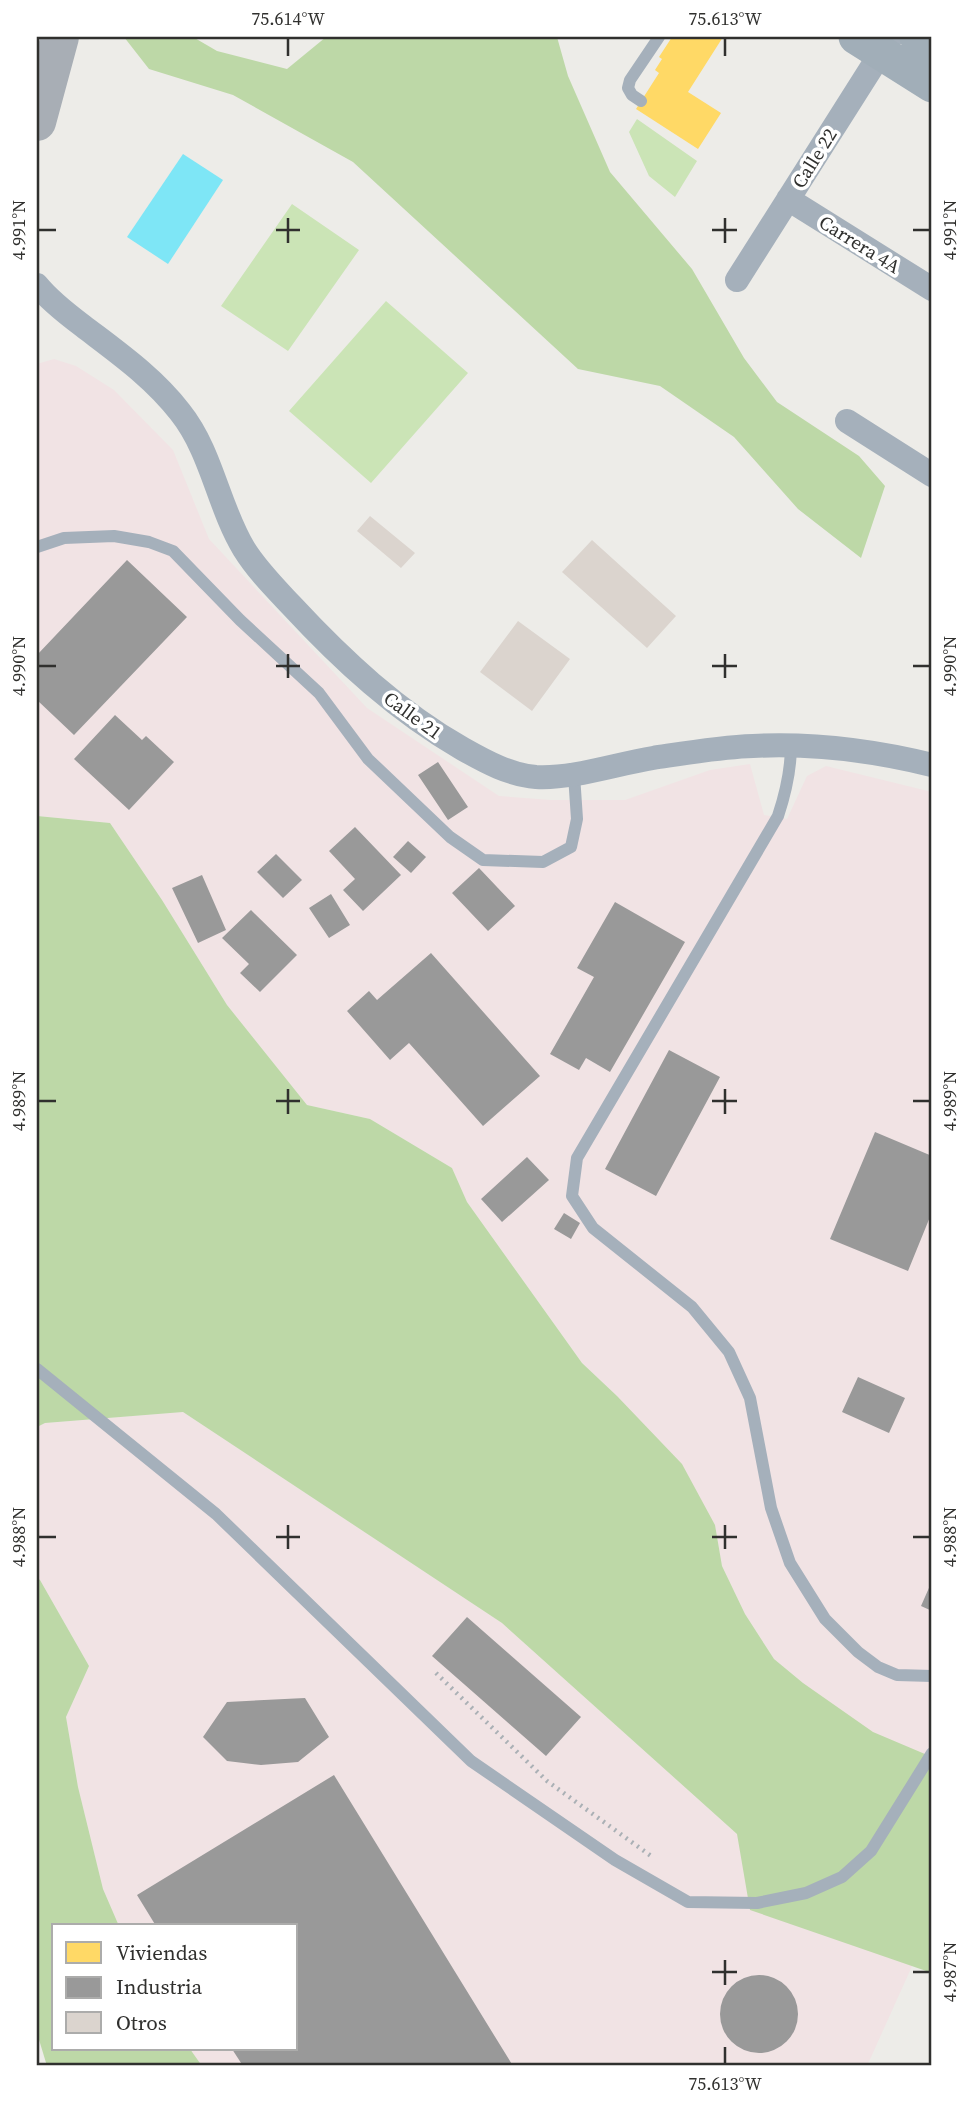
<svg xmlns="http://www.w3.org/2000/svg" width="969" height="2103" font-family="'Source Serif 4',serif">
  <rect width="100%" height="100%" fill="#edece8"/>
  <path fill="#f1e3e4" d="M54,359L76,366L114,390L173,450L209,539L367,708L499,796L551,800H625L710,770L750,764L764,815L787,819L807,776L826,766L932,792V1922L867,2066H202L190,2049H296V1926H119L103,1889L78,1787L66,1717L89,1666L40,1580L37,1578V1427L45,1423L183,1412L502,1623L737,1834L803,1683L774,1659L745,1614L722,1566L715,1525L617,1396L582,1363L467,1202L452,1168L370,1119L307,1105L227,1005L162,900L110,823L37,816V364Z"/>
  <path fill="#cbe4b6" d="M637,119L697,161L675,197L649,176L629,132Z
    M292,204L359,250L288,351L221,306Z
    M386,301L468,373L371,483L289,411Z"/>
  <path fill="#bdd8a7" d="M124,37H193L217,51L287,69L326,37H557L568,76L610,172L692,269L744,358L777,402L859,456L885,486L861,558L798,509L734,437L660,386L578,369L353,162L233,95L149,69Z
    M37,816L110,823L162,900L227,1005L307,1105L370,1119L452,1168L467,1202L582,1363L617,1396L682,1464L715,1525L722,1566L745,1614L774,1659L803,1683L873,1732L932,1757V1973L750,1910L737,1834L502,1623L183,1412L45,1423L37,1427Z
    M37,1578L40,1580L89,1666L66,1717L78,1787L103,1889L119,1926H54V2049H190L202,2066H47L37,2033Z"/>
  <path fill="#7ee6f6" d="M183,154L223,180L168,264L127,237Z"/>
  <path fill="#ffd966" d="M672,37H723L688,92L721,113L698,149L636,109L659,73L655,70L662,59L659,57Z"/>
  <path fill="#999" d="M127,560L187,617L74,735L37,700V655Z
    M115,715L142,740L146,736L174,762L129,810L74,759Z
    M438,762L468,807L448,820L418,775Z
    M355,827L401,875L363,911L343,890L355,879L329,851Z
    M408,841L426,857L411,873L393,857Z
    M276,854L302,880L283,898L257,872Z
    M479,868L515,906L488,931L452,893Z
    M202,875L226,930L198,943L172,888Z
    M331,894L350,925L329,938L309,908Z
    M615,902L685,942L610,1072L586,1058L579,1070L550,1054L594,977L577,968Z
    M251,910L297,955L260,992L240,973L249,964L222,938Z
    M431,953L540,1076L483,1126L409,1043L390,1060L347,1011L369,991L377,1000Z
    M669,1050L720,1077L656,1196L605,1169Z
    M875,1132L932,1156V1212L908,1271L830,1239Z
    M527,1157L549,1180L502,1222L481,1199Z
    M564,1213L580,1223L571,1239L554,1229Z
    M858,1377L905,1398L889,1433L842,1412Z
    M932,1581V1611L921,1606Z
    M467,1617L581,1717L546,1756L432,1656Z
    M305,1698L329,1737L298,1762L261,1765L227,1761L203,1737L227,1702Z
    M334,1775L513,2066H243L232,2049H296V1926H156L137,1895Z
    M720 2014a39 39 0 1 1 78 0a39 39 0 1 1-78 0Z"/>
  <path fill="#dbd4ce" d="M370,516L415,553L401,568L357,531Z
    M592,540L676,616L647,648L562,572Z
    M518,621L570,659L532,711L480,672Z"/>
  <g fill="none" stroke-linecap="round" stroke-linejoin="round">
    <path stroke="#aab0b5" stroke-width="4.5" stroke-dasharray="2 5" stroke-linecap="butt" d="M436,1673L547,1781L651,1856"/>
    <path stroke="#a5b0bb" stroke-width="12" d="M641,101L632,95L628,88L630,80L659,37
      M37,547L64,538L114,536L149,542L173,551L240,620L319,693L368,759L450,837L483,860L543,862L571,847L577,819L574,775
      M791,745C791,770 786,792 778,816L577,1158L572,1196L593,1228L692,1307L729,1352L750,1398L771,1508L790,1563L825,1619L858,1652L878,1667L897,1675L932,1676
      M37,1369L216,1514L471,1761L615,1860L688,1902L757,1903L806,1893L842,1877L871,1851L932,1753"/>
    <path stroke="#a5b0bb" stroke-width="24" d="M788,199L932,289
      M737,280L891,37
      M37,285C50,301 67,314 83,326C117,352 153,377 180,412C212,452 218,506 244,549C257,570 275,588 291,605C342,660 398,712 463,749C486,762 510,775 536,777C573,779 616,764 653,758C686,753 720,747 753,746C813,743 875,751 932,765
      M847,421L932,475"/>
    <path stroke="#a1aeb8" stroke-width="35" d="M856,37L932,85
      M917,37L932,45"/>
    <path stroke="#a8aeb5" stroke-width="38" d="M37,122L60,37"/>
  </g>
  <path fill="none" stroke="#30302e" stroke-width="2.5" d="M288,38V56M725,38V56M288,218V243M725,218V243M38,230H56M276,230H300M712,230H737M913,230H930M288,654V678M725,654V678M38,666H56M276,666H300M712,666H737M913,666H930M288,1089V1114M725,1089V1114M38,1101H56M276,1101H300M712,1101H737M913,1101H930M288,1525V1549M725,1525V1549M38,1537H56M276,1537H300M712,1537H737M913,1537H930M725,1960V1985M712,1972H737M913,1972H930M725,2047V2064"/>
  <g text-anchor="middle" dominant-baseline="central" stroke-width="7" stroke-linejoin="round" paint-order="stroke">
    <g font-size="19" fill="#30302e" stroke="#fff">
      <text transform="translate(814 158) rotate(-58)">Calle 22</text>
      <text transform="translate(860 244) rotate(32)">Carrera 4A</text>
      <text transform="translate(413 715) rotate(36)">Calle 21</text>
    </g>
  </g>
  <rect width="969" height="2103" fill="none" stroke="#ffffff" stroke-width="77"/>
  <rect x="52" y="1924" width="245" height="126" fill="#ffffff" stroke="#acacab" stroke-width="2"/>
  <rect x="66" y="1942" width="35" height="21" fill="#ffd966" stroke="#acacab" stroke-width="2"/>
  <text x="116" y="1960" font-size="21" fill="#30302e">Viviendas</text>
  <rect x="66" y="1977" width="35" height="21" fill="#999999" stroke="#acacab" stroke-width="2"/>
  <text x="116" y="1994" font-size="21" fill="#30302e">Industria</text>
  <rect x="66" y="2012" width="35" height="21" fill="#dbd4ce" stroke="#acacab" stroke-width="2"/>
  <text x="116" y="2030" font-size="21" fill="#30302e">Otros</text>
  <rect x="38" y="38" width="892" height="2026" fill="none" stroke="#30302e" stroke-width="2.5"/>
  <g font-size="18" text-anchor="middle" fill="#30302e">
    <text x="288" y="25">75.614°W</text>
    <text x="725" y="25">75.613°W</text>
    <text transform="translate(19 230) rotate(-90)" y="6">4.991°N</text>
    <text transform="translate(950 230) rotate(-90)" y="6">4.991°N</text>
    <text transform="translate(19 666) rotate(-90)" y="6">4.990°N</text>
    <text transform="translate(950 666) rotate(-90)" y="6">4.990°N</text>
    <text transform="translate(19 1101) rotate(-90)" y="6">4.989°N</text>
    <text transform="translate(950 1101) rotate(-90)" y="6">4.989°N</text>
    <text transform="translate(19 1537) rotate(-90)" y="6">4.988°N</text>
    <text transform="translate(950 1537) rotate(-90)" y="6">4.988°N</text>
    <text transform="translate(950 1972) rotate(-90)" y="6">4.987°N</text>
    <text x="725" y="2090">75.613°W</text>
  </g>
</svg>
